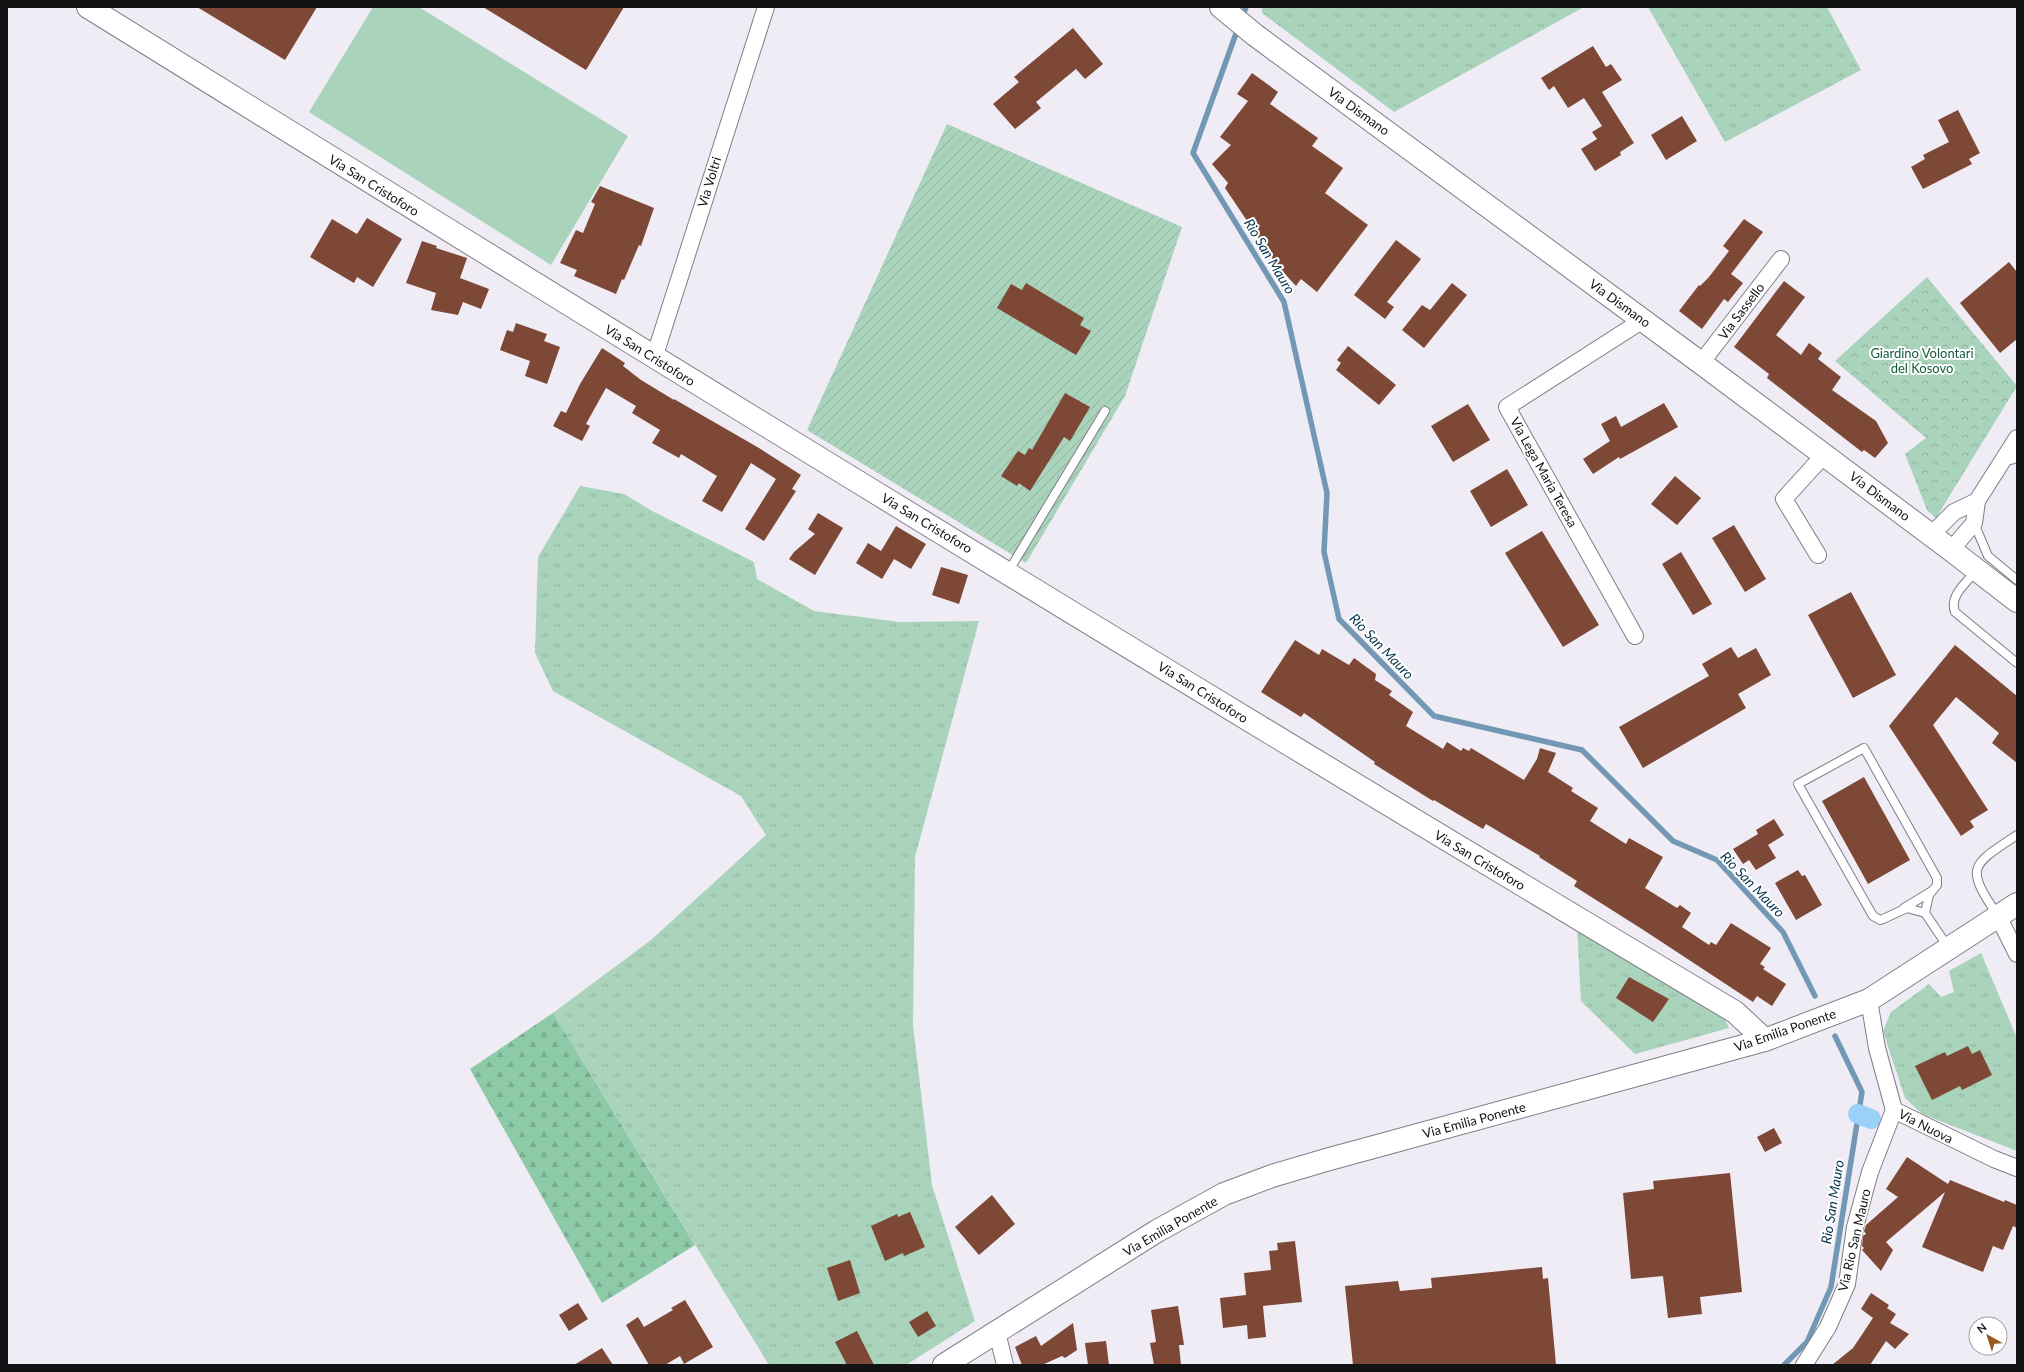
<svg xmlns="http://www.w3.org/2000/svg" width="2024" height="1372" font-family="Lato,sans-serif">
  <defs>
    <pattern id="grass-tufts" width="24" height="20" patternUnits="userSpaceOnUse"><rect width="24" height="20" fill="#aad3bb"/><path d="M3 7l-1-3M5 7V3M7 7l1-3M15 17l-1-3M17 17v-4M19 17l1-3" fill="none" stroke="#91b4a0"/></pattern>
    <pattern id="forest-firs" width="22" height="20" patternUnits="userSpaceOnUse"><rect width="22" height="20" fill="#8dcaa8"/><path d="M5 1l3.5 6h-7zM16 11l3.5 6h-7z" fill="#79ac90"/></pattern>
    <pattern id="park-crowns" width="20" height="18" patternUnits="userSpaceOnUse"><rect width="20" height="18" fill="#aad3bb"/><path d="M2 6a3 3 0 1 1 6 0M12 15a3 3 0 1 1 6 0" fill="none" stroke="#91b4a0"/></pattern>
    <pattern id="garden-furrows" width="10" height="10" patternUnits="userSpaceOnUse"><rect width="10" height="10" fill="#aad3bb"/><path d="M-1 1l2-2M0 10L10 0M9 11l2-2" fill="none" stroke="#91b4a0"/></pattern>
  </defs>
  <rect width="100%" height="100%" fill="#f0ecf6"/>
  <path fill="url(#grass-tufts)" d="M1262,7H1584L1394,112L1262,13Z
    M1648,7H1827L1861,70L1725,142Z
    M580,486L624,494L652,511L754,562L757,579L814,611L900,622L979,621L915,857L913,1026L932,1185L975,1321L906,1365H769L553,1013L651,940L766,835L741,796L553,691L535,653L538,557Z
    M1577,927L1723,1015L1729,1028L1635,1054L1581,1001Z
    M1981,953L2017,1038V1151L1922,1114L1905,1098L1883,1031L1891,1012L1929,984L1941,997L1954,992L1949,971Z"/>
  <path fill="url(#forest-firs)" d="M553,1013L695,1245L602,1303L470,1069Z"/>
  <path fill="url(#park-crowns)" d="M1927,277L2017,386L1936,518L1927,510L1905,454L1926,438L1835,361Z"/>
  <path fill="url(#garden-furrows)" d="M947,124L1182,227L1125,396L1026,563L807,430Z"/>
  <path fill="#aad3bb" d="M373,7H419L628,136L551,265L309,112Z"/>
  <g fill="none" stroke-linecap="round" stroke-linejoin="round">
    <path stroke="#7298b4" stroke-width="5.5" d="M1242,18L1246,7
      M1238,28L1193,153L1284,302L1327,493L1324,552L1339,619L1434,716L1582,750L1673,841L1717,860L1783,932L1815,996
      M1784,1365L1807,1342L1831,1287L1862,1092L1835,1036"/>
    <path stroke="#9ad1f8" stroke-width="20" d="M1858,1114L1871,1119"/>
  </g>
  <path fill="#7d4835" d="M197,7H317L285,60Z
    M483,7H624L586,70Z
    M1073,28L1103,64L1085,79L1076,69L1036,102L1041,108L1015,129L993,104L1019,82L1014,77Z
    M1593,46L1606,67L1611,64L1622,80L1602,92L1634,143L1620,152L1621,155L1595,171L1581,149L1597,139L1592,132L1602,126L1584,98L1568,108L1554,86L1549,90L1541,78Z
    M1252,73L1278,92L1270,104L1318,138L1312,146L1343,168L1325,193L1368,225L1317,292L1301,279L1296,286L1276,264L1225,188L1228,183L1212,164L1231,145L1220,137L1248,101L1237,94Z
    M1958,110L1980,153L1969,159L1972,164L1923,189L1911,167L1925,159L1923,155L1949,142L1938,120Z
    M1682,116L1697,141L1666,160L1651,135Z
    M600,186L654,208L641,246L639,245L624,280L622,279L616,294L574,276L577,270L560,263L576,230L583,233L595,204L591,202Z
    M367,218L402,239L373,287L357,277L354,283L310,257L332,219L357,234Z
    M1744,219L1763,232L1731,274L1743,283L1728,302L1724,299L1702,329L1679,311L1699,285L1700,286L1709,277L1729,251L1723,246Z
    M1396,240L1421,259L1387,302L1394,307L1385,319L1354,295Z
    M422,241L437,246L436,248L467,258L460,278L489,289L481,309L463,302L458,315L431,310L436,293L406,283Z
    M2009,262L2017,272V339L2000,353L1960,303Z
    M1784,281L1805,297L1776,335L1801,355L1809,343L1822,353L1818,359L1841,377L1832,390L1876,421L1888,443L1875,458L1864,450L1862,452L1826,424L1767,378L1769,374L1734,347Z
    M1026,283L1084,318L1080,325L1091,331L1076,355L997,308L1011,284L1022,290Z
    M1452,283L1467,295L1424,348L1402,330L1422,305L1430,310Z
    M516,323L547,334L544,341L560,347L547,384L525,376L530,361L500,350L507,330L513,332Z
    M1348,346L1396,385L1379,405L1336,370L1341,363L1337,360Z
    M602,348L625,363L623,366L641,380L674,400V399L759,448L801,475L792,489L796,491L764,541L745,529L776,479L751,463L722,512L702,501L717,476L681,454L679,458L652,443L660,430L632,413L636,406L606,388L586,424L590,426L582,441L553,426L561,411L566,413L580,384Z
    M1065,393L1090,407L1070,441L1064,437L1030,491L1019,483L1017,486L1001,476L1018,451L1025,455L1029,448L1032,450Z
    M1664,403L1678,427L1620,459L1619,457L1593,474L1583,459L1610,441L1601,424L1616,416L1621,427Z
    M1468,404L1490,440L1453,462L1431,426Z
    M1507,469L1528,505L1491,527L1470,491Z
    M1675,476L1701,498L1677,525L1651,504Z
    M818,513L843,528L815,575L789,559L794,552L815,534L808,529Z
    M1734,525L1766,579L1745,592L1712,538Z
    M896,526L926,544L911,569L894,559L882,579L856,563L868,543L881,551Z
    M1542,531L1599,625L1563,647L1505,553Z
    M1681,552L1712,604L1693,615L1662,564Z
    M941,567L968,575L959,604L932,595Z
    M1851,592L1896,675L1853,698L1808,615Z
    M1295,640L1319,655L1322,649L1349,665L1354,658L1376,674L1375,680L1392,691L1389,695L1413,712L1406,726L1443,749L1447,742L1461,751L1463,748L1469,751L1471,748L1524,780L1537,759L1540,748L1556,753L1548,772L1573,788L1571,791L1598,808L1590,821L1626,844L1629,838L1663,857L1645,888L1677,908L1680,905L1691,913L1682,927L1709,945L1711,942L1716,945L1731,923L1771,948L1760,964L1765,967L1763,969L1786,984L1772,1006L1757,996L1753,1002L1645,931L1574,886L1577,881L1539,857L1540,856L1486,824L1483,829L1434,800L1433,801L1374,764L1375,762L1304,713L1301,717L1261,692Z
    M1955,645L2017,696V763L1992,743L1999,733L1956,697L1933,725L1988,810L1970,821L1974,827L1961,836L1889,726Z
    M1731,647L1738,658L1756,648L1771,675L1738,694L1746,708L1643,768L1619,727L1709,676L1702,664Z
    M1864,777L1910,860L1868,884L1822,801Z
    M1774,819L1784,835L1768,845L1776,858L1756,870L1749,860L1743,864L1733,849L1758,834L1756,830Z
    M1798,870L1802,876L1805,875L1822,905L1796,920L1775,883Z
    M1629,977L1669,999L1653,1022L1616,998Z
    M1968,1046L1972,1054L1980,1050L1992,1075L1962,1090L1960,1086L1932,1100L1915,1066L1945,1052L1947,1056Z
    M1774,1128L1782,1143L1765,1152L1757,1137Z
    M1907,1157L1948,1184L1950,1180L2004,1202L2005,1200L2017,1205V1228L2013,1226L2003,1250L1993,1246L1983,1272L1922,1247L1945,1192L1886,1242L1893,1250L1881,1271L1862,1250L1864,1248L1862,1246L1863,1236L1866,1234L1864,1231L1866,1225L1898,1197L1886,1189Z
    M1730,1173L1742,1292L1700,1297L1702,1314L1668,1318L1663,1276L1631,1279L1623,1193L1654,1189L1653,1181Z
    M992,1195L1015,1224L979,1255L955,1227Z
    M910,1212L925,1247L904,1256L903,1253L885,1261L871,1226L897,1214L898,1217Z
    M1295,1241L1302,1302L1263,1306L1266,1337L1248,1339L1247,1325L1223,1328L1220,1298L1246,1295L1244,1273L1271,1270L1269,1251L1278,1250L1277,1243Z
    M850,1260L860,1293L838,1301L827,1268Z
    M1542,1267L1543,1279L1548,1278L1556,1365H1353L1345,1286L1398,1281L1400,1291L1432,1288L1431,1278Z
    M1871,1293L1889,1305L1887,1308L1896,1314L1890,1323L1909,1334L1895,1349L1886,1341L1870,1365H1832L1853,1348L1873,1318L1861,1309Z
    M685,1300L713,1347L684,1364L680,1356L665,1365H649L626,1325L638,1317L644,1327L673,1310L671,1308Z
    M578,1303L588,1319L569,1331L559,1315Z
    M1178,1306L1184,1345H1179L1181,1365H1154L1150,1343L1156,1342L1151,1310Z
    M927,1311L936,1326L918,1337L909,1322Z
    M1073,1323L1077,1350L1065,1358L1062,1356L1042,1365H1022L1015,1347L1036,1336L1041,1346Z
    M857,1331L874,1365H847L835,1342Z
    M1106,1341L1109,1365H1088L1085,1343Z
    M602,1348L613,1365H574Z"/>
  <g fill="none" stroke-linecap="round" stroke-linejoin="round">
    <g stroke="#817d86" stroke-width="10">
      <path id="lane" d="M2004,462L2017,458
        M1974,523L1988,556L2017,580
        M1976,571C1966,583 1949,596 1955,612L2017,663
        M1008,572L1105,411
        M1864,748L1937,878V885L1929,895L1925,913L1907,908L1883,919L1880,920L1873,916L1798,784Z
        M1904,908L1932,891
        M1925,913L1948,947
        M1998,916C1965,867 1970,866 2017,835"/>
    </g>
    <g stroke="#817d86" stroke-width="18">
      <path id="street" d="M654,358L766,7
        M1701,363L1781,259
        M1931,535L1954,512L1977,501
        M1951,550L1974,523L1977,501L2017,438
        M1818,555L1784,499L1824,455
        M1635,636L1507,407L1643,320
        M1998,916L2017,954
        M1869,1000L1877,1048L1894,1110L1994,1159L2017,1168
        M997,1332L1005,1365
        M1804,1365L1828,1327L1847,1284L1855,1227L1870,1172L1894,1110"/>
    </g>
    <g stroke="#817d86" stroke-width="24">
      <path id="secondary" d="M88,7C635,346 1182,683 1735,1012L1765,1040
        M1221,7L1255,35L1701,363L1951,550L2017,601
        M944,1365L1157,1231L1224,1194L1272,1176L1326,1160L1765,1040L1869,1000L2017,904"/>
    </g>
    <use href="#lane" stroke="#fff" stroke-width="8"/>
    <use href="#street" stroke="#fff" stroke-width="16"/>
    <use href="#secondary" stroke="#fff" stroke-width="22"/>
  </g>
  <g text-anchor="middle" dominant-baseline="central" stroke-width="4" stroke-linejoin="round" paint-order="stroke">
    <g font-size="13" fill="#131215" stroke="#fff">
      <text transform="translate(1359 111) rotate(36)">Via Dismano</text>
      <text transform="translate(709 182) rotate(-73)">Via Voltri</text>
      <text transform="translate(374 185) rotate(32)">Via San Cristoforo</text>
      <text transform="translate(1620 303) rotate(36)">Via Dismano</text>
      <text transform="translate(1741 311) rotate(-53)">Via Sassello</text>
      <text transform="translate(650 355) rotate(32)">Via San Cristoforo</text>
      <text transform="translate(1544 472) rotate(61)">Via Lega Maria Teresa</text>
      <text transform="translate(1880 496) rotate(37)">Via Dismano</text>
      <text transform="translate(927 523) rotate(31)">Via San Cristoforo</text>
      <text transform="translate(1203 692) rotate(32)">Via San Cristoforo</text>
      <text transform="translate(1480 860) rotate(31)">Via San Cristoforo</text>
      <text transform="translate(1785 1030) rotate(-19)">Via Emilia Ponente</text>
      <text transform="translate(1474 1120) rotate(-15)">Via Emilia Ponente</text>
      <text transform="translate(1926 1126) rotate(27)">Via Nuova</text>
      <text transform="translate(1170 1226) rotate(-30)">Via Emilia Ponente</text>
      <text transform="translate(1854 1240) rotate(-77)">Via Rio San Mauro</text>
    </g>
    <g font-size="13" fill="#115b3b" stroke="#fff">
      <text x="1922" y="353">Giardino Volontari<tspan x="1922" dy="15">del Kosovo</tspan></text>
    </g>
    <g font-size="14" font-style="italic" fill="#06344e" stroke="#fff">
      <text transform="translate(1270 256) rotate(59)">Rio San Mauro</text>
      <text transform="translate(1382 646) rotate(46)">Rio San Mauro</text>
      <text transform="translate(1753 884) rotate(46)">Rio San Mauro</text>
      <text transform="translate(1832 1202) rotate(-81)">Rio San Mauro</text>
    </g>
  </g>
  <rect width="2024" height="1372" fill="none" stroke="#131215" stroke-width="16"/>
  <g transform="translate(1988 1336) rotate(321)"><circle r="19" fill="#ffffff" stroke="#a1a0a1"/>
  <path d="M0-3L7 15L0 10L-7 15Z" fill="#965a1c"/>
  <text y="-6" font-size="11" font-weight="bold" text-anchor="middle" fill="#131215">N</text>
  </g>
</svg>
